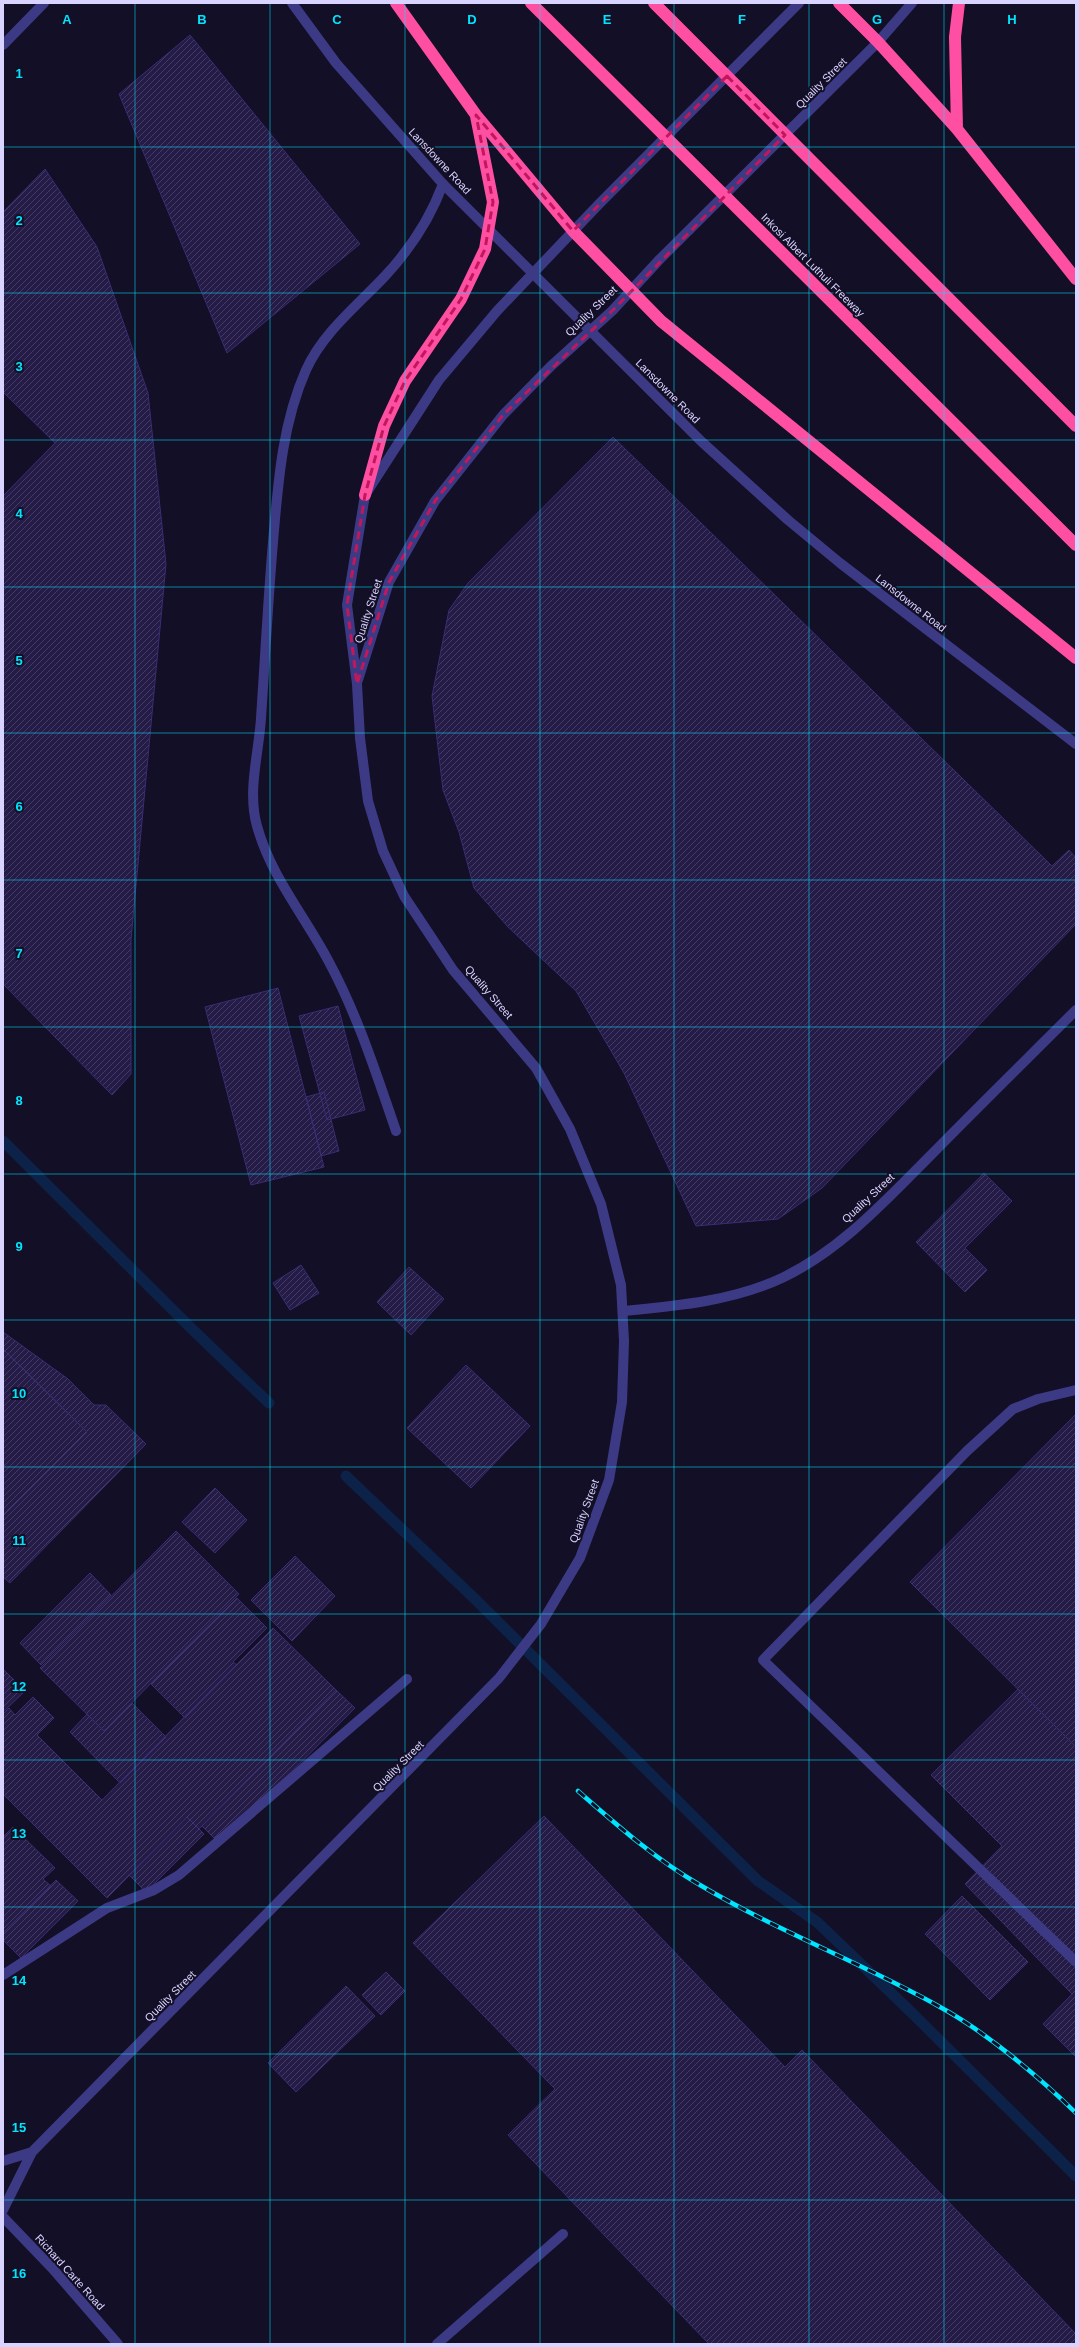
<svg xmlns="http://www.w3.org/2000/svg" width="1079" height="2347" font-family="Arial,sans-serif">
  <defs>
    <pattern id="building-hatch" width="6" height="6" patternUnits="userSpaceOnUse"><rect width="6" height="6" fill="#241b47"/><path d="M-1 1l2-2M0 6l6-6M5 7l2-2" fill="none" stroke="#433b63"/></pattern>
  </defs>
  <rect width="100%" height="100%" fill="#130f26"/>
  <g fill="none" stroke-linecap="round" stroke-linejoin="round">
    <path stroke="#0c2248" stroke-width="11" d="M3,1141L193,1330L269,1403
      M346,1476L475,1599L758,1881L817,1922L909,2010L1076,2176"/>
  </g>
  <path fill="url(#building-hatch)" stroke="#3b2d73" d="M190,35L360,244L227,353L119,94Z
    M45,169L97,247L148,393L166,564L131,939V1074L112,1095L3,984V496L55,443L3,392V212Z
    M613,437L1052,866L1069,850L1076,858V924L822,1188L778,1219L696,1226L624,1073L576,991L508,927L474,888L459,832L443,790L432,696L449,610L468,583Z
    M278,988L324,1167L251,1185L205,1007Z
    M338,1006L365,1110L327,1120L299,1016Z
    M324,1092L339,1151L321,1156L306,1097Z
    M984,1173L1012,1201L965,1248L987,1270L965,1292L916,1242Z
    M301,1265L319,1293L290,1310L273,1283Z
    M409,1267L444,1299L411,1335L377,1302Z
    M3,1332L68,1379L94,1405H106L146,1444L10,1583L3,1577V1516L87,1432L3,1349Z
    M3,1349L87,1432L3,1516Z
    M466,1365L530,1426L471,1488L407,1428Z
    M1076,1414V1747L910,1582Z
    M215,1488L247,1520L215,1553L182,1522Z
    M176,1531L239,1594L104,1731L40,1668Z
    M295,1556L335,1596L292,1641L251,1600Z
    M90,1573L111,1595L41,1665L20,1643Z
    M237,1598L267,1628L233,1662L237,1665L185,1718L151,1684Z
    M273,1628L336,1690L199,1829L187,1817L107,1898L3,1794V1714L9,1708L15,1715L33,1697L54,1718L37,1735L102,1800Z
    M3,1669L25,1691L3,1712Z
    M1018,1689L1076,1747V2057L1043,2024L1072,1994L965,1884L1002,1846L931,1775Z
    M336,1690L355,1708L220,1844L202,1826Z
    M132,1703L166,1737L120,1783L70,1732L87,1714L104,1731Z
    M544,1816L785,2067L802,2050L1076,2334V2344H709L508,2135L555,2089L413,1943Z
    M187,1817L204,1834L146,1892L129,1875Z
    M13,1827L55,1868L43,1879L51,1886L3,1933V1837Z
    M56,1880L78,1901L21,1958L3,1940V1933Z
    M962,1896L1028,1962L990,2000L925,1934Z
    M386,1972L405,1991L381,2015L362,1995Z
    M346,1986L375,2016L296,2092L268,2063Z"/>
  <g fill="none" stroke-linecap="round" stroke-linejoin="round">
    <path stroke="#3d3a85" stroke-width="10" d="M3,45L44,3
      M396,1131C376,1073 358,1016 329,962C305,916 271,877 257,826C247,791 259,753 261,718C265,659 268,601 273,542C278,484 282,424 306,370C323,332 358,305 386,275C411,248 430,219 443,184
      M624,1311C677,1306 733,1301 782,1278C841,1250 886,1200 931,1155C979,1106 1028,1058 1076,1010
      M1076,1390L1038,1399L1013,1409L967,1451L763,1660L1076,1962
      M3,1975L107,1908L154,1890L179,1875L407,1679
      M3,2217L52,2268L118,2344
      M437,2344L563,2234"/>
    <path stroke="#3d3a85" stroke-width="10" d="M292,3L336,63L443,184L702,442L788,520L840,563L1076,744"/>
    <path stroke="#3d3a85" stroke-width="10" d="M358,680L389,582L435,501L503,415L551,366L612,311L660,259L878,42L912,3
      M3,2161L32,2152
      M3,2210L32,2152L499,1678L541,1624L580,1558L609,1480L622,1402L624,1341L621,1285L601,1204L570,1129L536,1068L453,970L404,896L383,851L368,801L360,738L357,684L347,605L365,495L439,380L497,311L600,203L799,3"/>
    <path stroke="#ff4fa3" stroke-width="12" d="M396,3L476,115L573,231L661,321L1076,658
      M531,3L1076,545
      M654,3L1076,426
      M839,3L878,42L957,129L1076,279
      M957,129L955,37L959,3
      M365,495L384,426L405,381L461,299L485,249L493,202L476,116"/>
    <g stroke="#00e5ff" stroke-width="4.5">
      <path id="rail" d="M578,1791C617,1825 655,1859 700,1885C777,1931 862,1963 940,2007C986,2032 1039,2077 1076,2113"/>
    </g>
    <use href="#rail" stroke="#130f26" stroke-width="3" stroke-dasharray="9" stroke-linecap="butt"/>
  </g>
  <path fill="none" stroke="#c2185b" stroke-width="3" stroke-dasharray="8 5" stroke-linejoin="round" d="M727,76L785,135L612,311L503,415L435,501L389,582L357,684L347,605L365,495L384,426L405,381L461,299L485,249L493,202L476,115L573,231Z"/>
  <path fill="none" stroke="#00e5ff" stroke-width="1" stroke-opacity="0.55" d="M135,3V2344M270,3V2344M405,3V2344M540,3V2344M674,3V2344M809,3V2344M944,3V2344M3,147H1076M3,293H1076M3,440H1076M3,587H1076M3,733H1076M3,880H1076M3,1027H1076M3,1174H1076M3,1320H1076M3,1467H1076M3,1614H1076M3,1760H1076M3,1907H1076M3,2054H1076M3,2200H1076"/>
  <g text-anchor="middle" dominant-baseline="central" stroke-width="4" stroke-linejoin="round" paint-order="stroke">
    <g font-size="11" fill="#d9d4ff" stroke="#130f26">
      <text transform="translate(821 83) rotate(-45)">Quality Street</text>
      <text transform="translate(440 161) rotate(47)">Lansdowne Road</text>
      <text transform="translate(813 265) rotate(45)">Inkosi Albert Luthuli Freeway</text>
      <text transform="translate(591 311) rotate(-44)">Quality Street</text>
      <text transform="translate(668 391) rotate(45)">Lansdowne Road</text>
      <text transform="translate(911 603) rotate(38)">Lansdowne Road</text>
      <text transform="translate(368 611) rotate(-72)">Quality Street</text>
      <text transform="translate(489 992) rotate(49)">Quality Street</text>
      <text transform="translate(868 1198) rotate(-43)">Quality Street</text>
      <text transform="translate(584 1511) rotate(-70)">Quality Street</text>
      <text transform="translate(398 1766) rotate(-45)">Quality Street</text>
      <text transform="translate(170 1996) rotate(-45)">Quality Street</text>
      <text transform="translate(70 2272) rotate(48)">Richard Carte Road</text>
    </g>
  </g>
  <g font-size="13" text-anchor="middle" font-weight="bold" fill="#00e5ff" stroke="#130f26" stroke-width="4" stroke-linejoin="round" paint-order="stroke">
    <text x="67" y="24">A</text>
    <text x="202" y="24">B</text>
    <text x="337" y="24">C</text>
    <text x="472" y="24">D</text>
    <text x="607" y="24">E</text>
    <text x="742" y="24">F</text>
    <text x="877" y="24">G</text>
    <text x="1012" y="24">H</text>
    <text x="19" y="78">1</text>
    <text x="19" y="225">2</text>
    <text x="19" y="371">3</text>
    <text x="19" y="518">4</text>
    <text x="19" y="665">5</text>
    <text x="19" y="811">6</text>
    <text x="19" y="958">7</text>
    <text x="19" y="1105">8</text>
    <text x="19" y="1251">9</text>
    <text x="19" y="1398">10</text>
    <text x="19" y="1545">11</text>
    <text x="19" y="1691">12</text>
    <text x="19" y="1838">13</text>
    <text x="19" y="1985">14</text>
    <text x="19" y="2132">15</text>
    <text x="19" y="2278">16</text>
  </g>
  <rect width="1079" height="2347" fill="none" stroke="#d9d4ff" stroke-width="8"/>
</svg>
